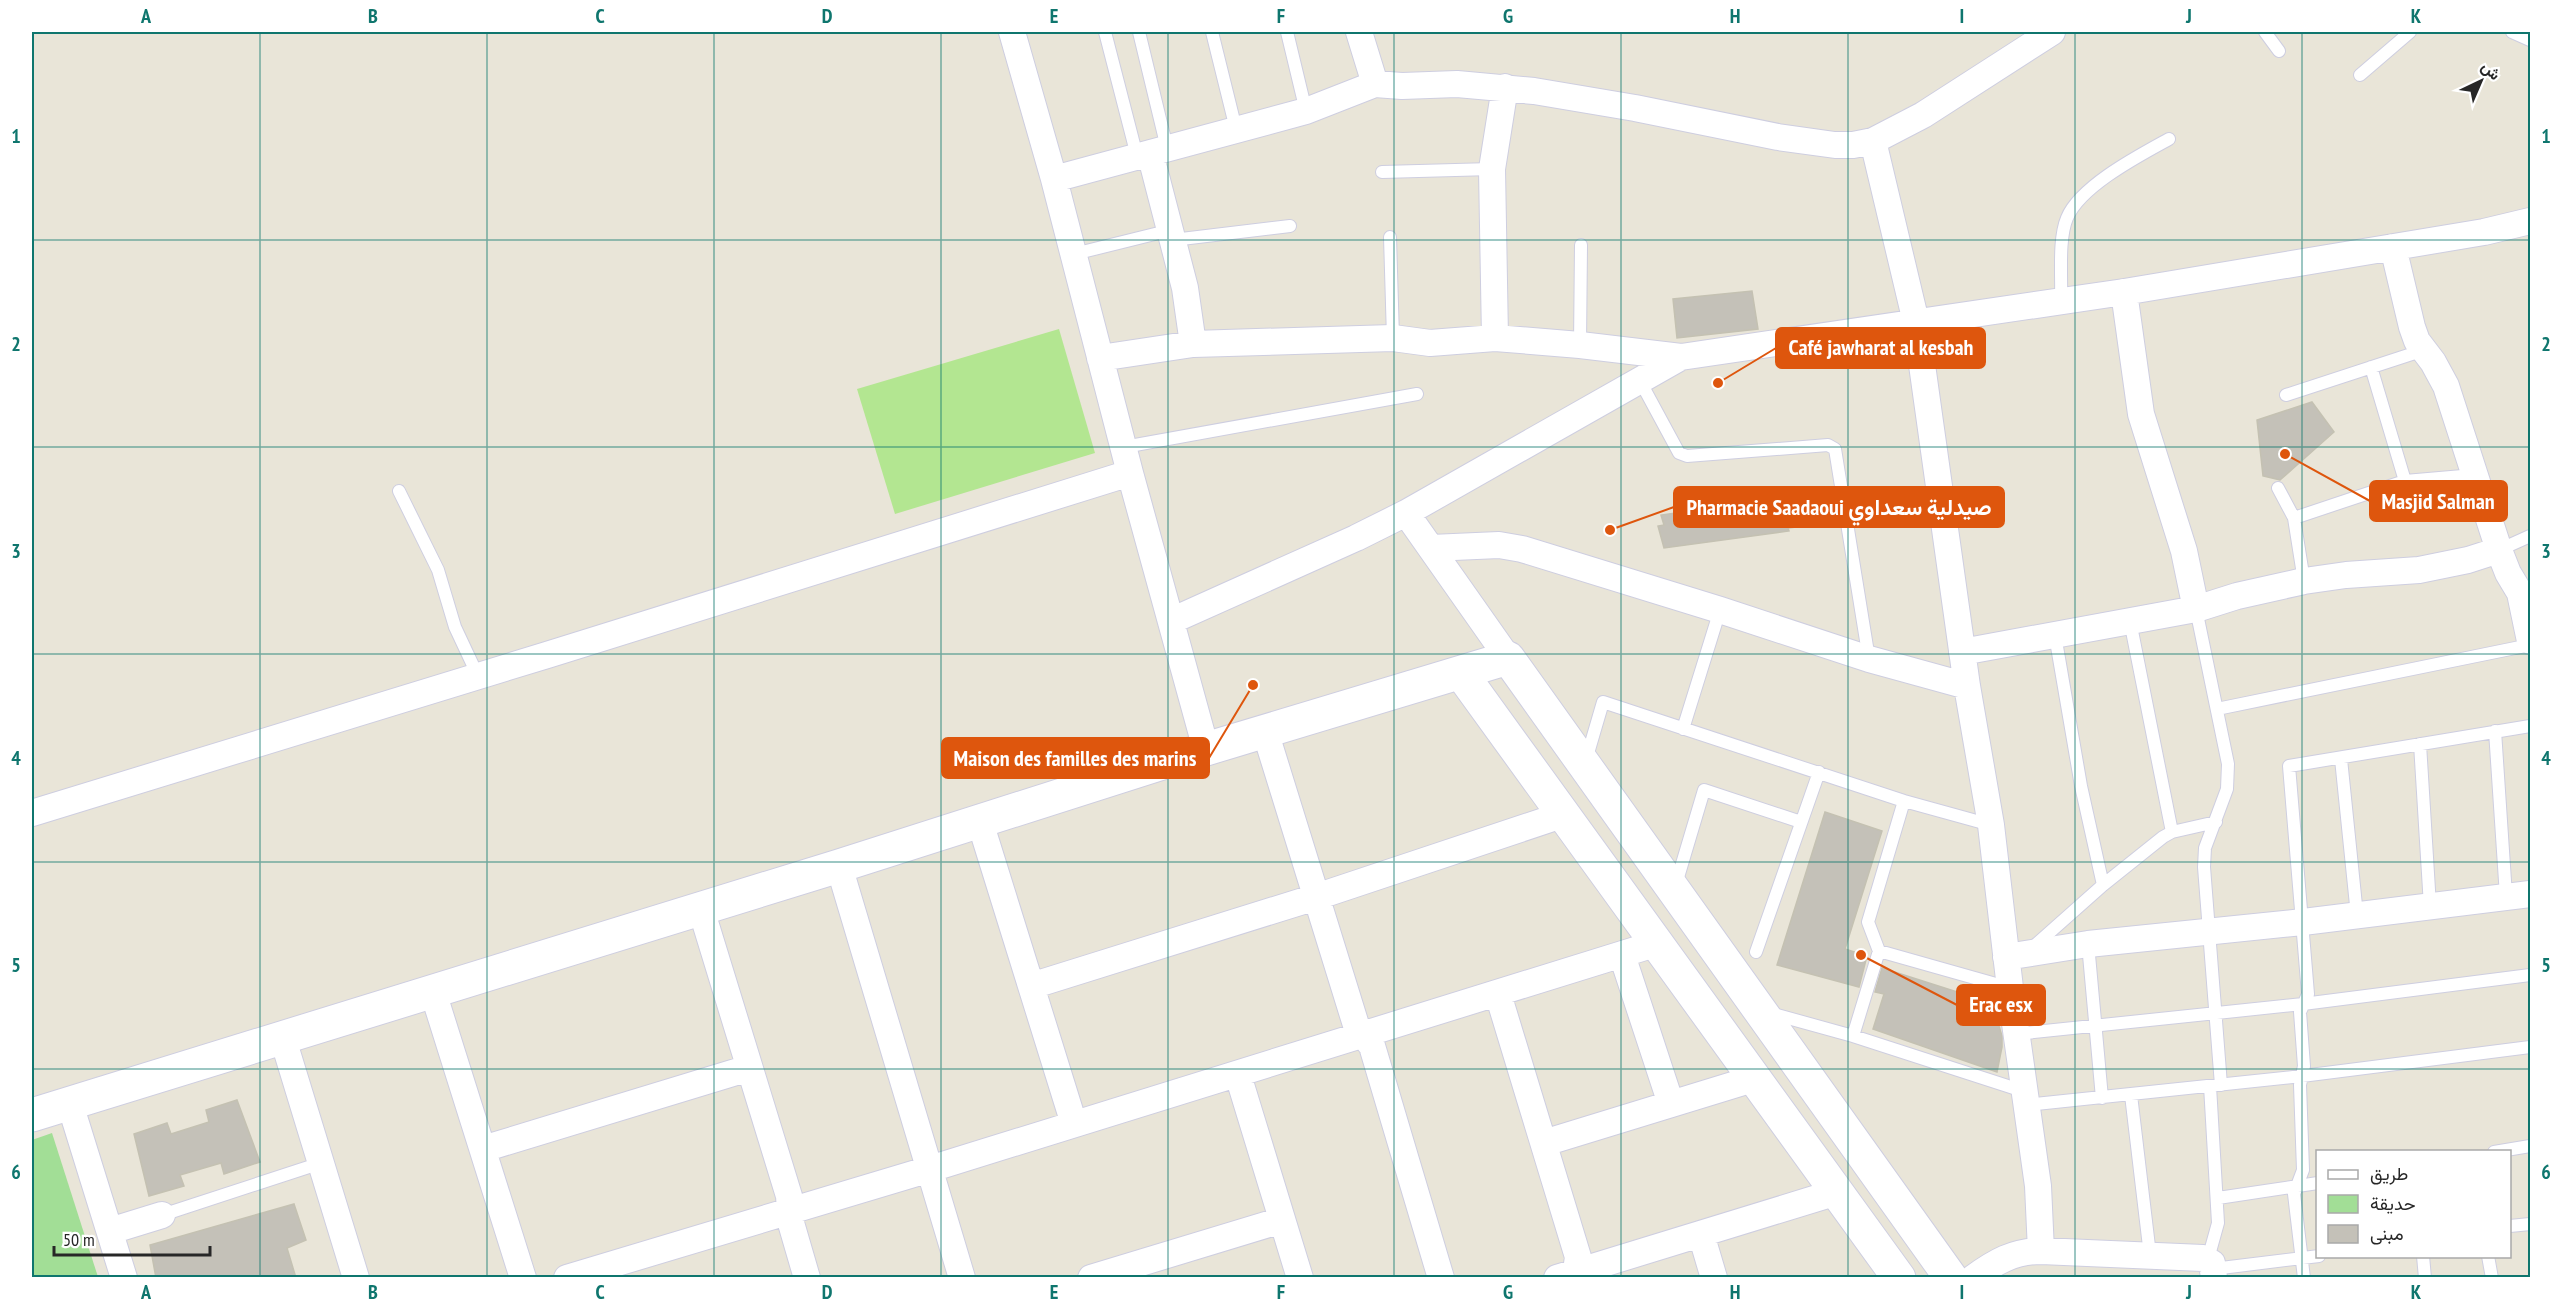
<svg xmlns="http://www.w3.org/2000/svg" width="2562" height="1309" font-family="'PT Sans Narrow',Vazirmatn,sans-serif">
  <rect width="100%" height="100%" fill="#e9e5d8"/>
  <path fill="#a2de96" d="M52,1133L98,1277H32V1140Z"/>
  <path fill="#b3e691" d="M1059,329L1095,453L895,514L857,389Z"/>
  <path fill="#c4c1b8" stroke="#c4c1b2" stroke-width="1.5" d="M1752,291L1758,329L1677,338L1673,299Z
    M2312,402L2334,432L2280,480L2263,476L2257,420Z
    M1806,495L1812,525L1788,528L1789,531L1664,548L1658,526L1664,525L1661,515Z
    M1825,812L1882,831L1845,949L1867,956L1859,987L1777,965Z
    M1882,968L1992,1003L2002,1036V1047L1997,1072L1873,1029L1884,994L1875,992Z
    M237,1100L260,1162L224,1174L221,1163L180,1175L184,1186L149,1196L134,1134L167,1123L171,1134L209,1122L206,1110Z
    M294,1204L306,1240L287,1248L296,1278H156L150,1245Z"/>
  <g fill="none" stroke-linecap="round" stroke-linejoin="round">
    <g stroke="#cecee0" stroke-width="14">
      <path id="lane" d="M1105,32L1137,156
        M1139,32L1167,148
        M1212,32L1236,129
        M1287,32L1306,111
        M2265,32L2279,51
        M2512,32L2530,40
        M2360,75L2410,32
        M1382,172L1492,169
        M1390,237L1393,338
        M1173,240L1290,226
        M1074,254L1171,230
        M2061,301C2062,277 2058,239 2067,218C2080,186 2140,155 2169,139
        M1580,345L1581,245
        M1639,379L1679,453L1687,456L1828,445L1835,449L1869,659
        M2286,395L2424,350
        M1124,447L1417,394
        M2405,481L2474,475
        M2278,488L2294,518
        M399,491L438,570L455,627L478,676
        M2499,550L2530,536
        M2304,581L2294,518L2405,481L2371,367
        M2196,609L2228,764L2227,789L2205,848L2204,867L2221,1085
        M2130,621L2172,832
        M2055,635L2081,786L2103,885
        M2217,709L2530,645
        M1683,729L1720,610
        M2495,731L2506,896
        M2420,744L2430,906
        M2341,759L2357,915
        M1586,760L1603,702L1904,801L1991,825
        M1676,884L1704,790L1801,822
        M2088,944L2102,1098
        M2032,948L2103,885L2163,837L2172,832L2216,822
        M1879,951L2010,988
        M1756,952L1819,772
        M1770,1013L1853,1036L2023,1091
        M2016,1034L2303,1004L2530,975
        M1853,1036L1879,951L1868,922L1904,801
        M2131,1095L2150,1255
        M2026,1105L2302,1076L2530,1047
        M2494,1152L2530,1146
        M2218,1198L2318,1183
        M162,1215L321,1163
        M2510,1226L2530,1224
        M2423,1256L2425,1278
        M2488,1256L2492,1278
        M2208,1259L2218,1223L2210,1086
        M2213,1269L2319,1256
        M2304,1278L2294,1194L2303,1170L2300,1085L2304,1066L2300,1012L2308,994L2289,766L2530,726"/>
    </g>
    <g stroke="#cecee0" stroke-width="28">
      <path id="street" d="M1012,32L1054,179L1130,473L1206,749
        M1359,32L1375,84
        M1873,141L1916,322L1967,686L1991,825L2010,988L2038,1186L2041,1251
        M1150,153L1185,288L1193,344
        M1054,179L1306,111L1375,84L1402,86L1457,84L1534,91L1635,108L1778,137L1835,145H1853L1873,141L1923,115L2052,32
        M2393,247L2412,327L2417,341L2433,362L2446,386L2499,550L2508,573L2520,593L2530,641
        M2124,292L2141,414L2184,551L2196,609
        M1495,338L1492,169L1505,87
        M1100,358L1193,344L1393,338L1430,343L1495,338L1580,345L1681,357
        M1406,513L1508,658
        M1431,548L1499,545L1522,549L1720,610L1869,659L1967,686
        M1171,621L1356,538L1406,513L1681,357L2124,292L2484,232L2530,221
        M1962,652L2196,609L2237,596L2304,581L2346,575L2419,570L2468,560L2499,550
        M1265,731L1356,1025L1372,1046L1441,1278
        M32,813L547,655L1130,473
        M980,822L1074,1124
        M839,866L962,1278
        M701,909L789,1196L791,1223L807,1278
        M1622,955L1671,1104
        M2006,957L2088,944L2303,922L2530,894
        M1031,986L1316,897L1565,814
        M433,992L523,1278
        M1498,994L1578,1257L1575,1278
        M283,1039L356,1278
        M1238,1075L1300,1278
        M70,1104L124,1278
        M1544,1143L1756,1078
        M483,1149L749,1068
        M110,1231L162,1215
        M1701,1234L1714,1278
        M567,1278L930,1169L1658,943
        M1091,1278L1282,1220
        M1557,1278L1837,1192
        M1973,1278C1995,1262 2014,1251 2041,1251L2203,1258L2212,1263L2214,1278"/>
    </g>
    <g stroke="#cecee0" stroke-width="35">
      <path id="secondary" d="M1461,673L1899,1278
        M32,1115L839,866L1206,749L1508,658L1951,1278"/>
    </g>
    <use href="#lane" stroke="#fff" stroke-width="12"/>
    <use href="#street" stroke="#fff" stroke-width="26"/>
    <use href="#secondary" stroke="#fff" stroke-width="33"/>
  </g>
  <path fill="none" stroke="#0f766e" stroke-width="1.5" stroke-opacity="0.55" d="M260,32V1278M487,32V1278M714,32V1278M941,32V1278M1168,32V1278M1394,32V1278M1621,32V1278M1848,32V1278M2075,32V1278M2302,32V1278M32,240H2530M32,447H2530M32,654H2530M32,862H2530M32,1069H2530"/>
  <path fill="none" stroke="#de560d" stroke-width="2" d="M1718 383L1776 348M2285 454L2370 501M1610 530L1674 507M1253 685L1209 758M1861 955L1957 1005"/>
  <g fill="#de560d" stroke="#fff" stroke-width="2">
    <circle cx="1718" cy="383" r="6"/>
    <circle cx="2285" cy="454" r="6"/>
    <circle cx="1610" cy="530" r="6"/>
    <circle cx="1253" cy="685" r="6"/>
    <circle cx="1861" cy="955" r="6"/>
  </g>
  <g fill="#de560d" stroke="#de560d" stroke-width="2">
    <rect x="1776" y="328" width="209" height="40" rx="6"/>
    <rect x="2370" y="481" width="137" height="40" rx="6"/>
    <rect x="1674" y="487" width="330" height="40" rx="6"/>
    <rect x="942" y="738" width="267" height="40" rx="6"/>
    <rect x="1957" y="985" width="88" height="40" rx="6"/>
  </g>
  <g font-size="22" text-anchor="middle" font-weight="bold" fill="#fff">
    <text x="1881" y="355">Café jawharat al kesbah</text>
    <text x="2438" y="509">Masjid Salman</text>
    <text x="1839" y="515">Pharmacie Saadaoui صيدلية سعداوي</text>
    <text x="1075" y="766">Maison des familles des marins</text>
    <text x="2001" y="1012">Erac esx</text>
  </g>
  <rect width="2562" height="1309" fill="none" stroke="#ffffff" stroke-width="66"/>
  <rect x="2316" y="1150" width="195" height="108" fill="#ffffff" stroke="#a9a9a9" stroke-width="1.5"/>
  <rect x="2328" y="1170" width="30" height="9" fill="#ffffff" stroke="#a9a9a9" stroke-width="1.5"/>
  <text x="2370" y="1180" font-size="18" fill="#272727">طريق</text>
  <rect x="2328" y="1195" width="30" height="18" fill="#a2de96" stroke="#a9a9a9" stroke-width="1.5"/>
  <text x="2370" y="1210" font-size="18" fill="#272727">حديقة</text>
  <rect x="2328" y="1225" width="30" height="18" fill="#c4c1b8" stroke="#a9a9a9" stroke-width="1.5"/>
  <text x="2370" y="1240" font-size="18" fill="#272727">مبنى</text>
  <g transform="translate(2481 81) rotate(44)" stroke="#ffffff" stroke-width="4.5" paint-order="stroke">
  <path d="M0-4.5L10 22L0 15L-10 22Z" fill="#272727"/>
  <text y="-9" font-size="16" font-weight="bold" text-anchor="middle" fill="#272727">ش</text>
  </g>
  <path d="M54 1246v9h156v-9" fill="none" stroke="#272727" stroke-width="3"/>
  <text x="63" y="1246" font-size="18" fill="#272727" stroke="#ffffff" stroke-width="4.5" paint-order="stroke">50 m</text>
  <rect x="33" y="33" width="2496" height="1243" fill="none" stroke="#0f766e" stroke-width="2"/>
  <g font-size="20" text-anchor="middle" font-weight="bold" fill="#0f766e">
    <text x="146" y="23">A</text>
    <text x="373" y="23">B</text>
    <text x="600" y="23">C</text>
    <text x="827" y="23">D</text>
    <text x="1054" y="23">E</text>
    <text x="1281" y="23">F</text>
    <text x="1508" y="23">G</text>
    <text x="1735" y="23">H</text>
    <text x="1962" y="23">I</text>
    <text x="2189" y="23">J</text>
    <text x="2416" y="23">K</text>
    <text x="16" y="143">1</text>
    <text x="2546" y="143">1</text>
    <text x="16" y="351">2</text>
    <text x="2546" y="351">2</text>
    <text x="16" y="558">3</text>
    <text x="2546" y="558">3</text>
    <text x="16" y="765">4</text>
    <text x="2546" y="765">4</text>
    <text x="16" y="972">5</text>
    <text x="2546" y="972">5</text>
    <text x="16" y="1179">6</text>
    <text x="2546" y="1179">6</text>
    <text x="146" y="1299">A</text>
    <text x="373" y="1299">B</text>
    <text x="600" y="1299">C</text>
    <text x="827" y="1299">D</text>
    <text x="1054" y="1299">E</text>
    <text x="1281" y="1299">F</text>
    <text x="1508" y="1299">G</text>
    <text x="1735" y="1299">H</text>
    <text x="1962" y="1299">I</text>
    <text x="2189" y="1299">J</text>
    <text x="2416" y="1299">K</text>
  </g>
</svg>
